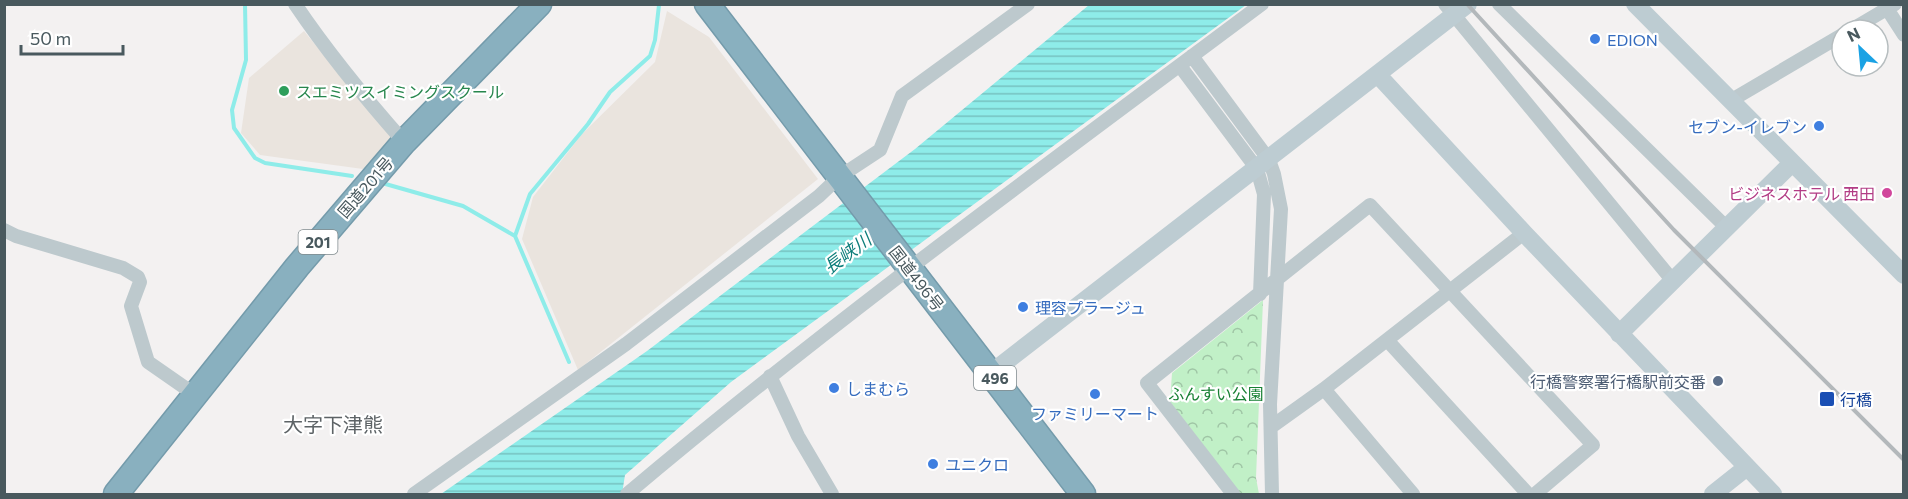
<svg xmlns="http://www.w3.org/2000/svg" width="1908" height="499" font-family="Commissioner,'Noto Sans JP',sans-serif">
  <defs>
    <pattern id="park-crowns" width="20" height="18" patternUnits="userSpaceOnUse" patternTransform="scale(1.5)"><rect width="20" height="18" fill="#c1f0c7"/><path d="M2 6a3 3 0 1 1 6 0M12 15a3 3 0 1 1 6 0" fill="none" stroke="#9fc5a5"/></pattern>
    <pattern id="water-rules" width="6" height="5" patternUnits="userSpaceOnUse" patternTransform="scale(1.5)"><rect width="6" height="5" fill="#8eece9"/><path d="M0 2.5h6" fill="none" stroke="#76c2c0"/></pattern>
  </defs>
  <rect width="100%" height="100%" fill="#f3f1f1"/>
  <path fill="#eae4de" d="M667,11L709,37L818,179L578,370L522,239L533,197L582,134L655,62Z
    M304,31L394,140L363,169L260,155L241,133L249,78Z"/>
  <path fill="url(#park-crowns)" d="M1263,300L1256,478L1259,494H1237L1170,402L1172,373Z"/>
  <path fill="url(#water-rules)" d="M1089,5H1246L731,382L625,475L622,494H441L647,351L915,149Z"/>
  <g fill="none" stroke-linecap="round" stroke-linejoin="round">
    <path stroke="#8eece9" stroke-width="4" d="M245,4L246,60L232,110L234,128L255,158L265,163L352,176
      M382,183L463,206L515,236L569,362
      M515,236L530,194L588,124L610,92L650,56L655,40L659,5"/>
    <g stroke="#749bab" stroke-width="27">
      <path id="highway" d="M707,4L1083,494
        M116,494L297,267L404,142L539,4"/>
    </g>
    <path stroke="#bdc9cd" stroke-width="14" d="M295,4C328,53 365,98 404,142
      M1445,4L1673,281
      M1499,4L1727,228
      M1884,4L1904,35
      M1851,30L1895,4
      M1192,56L1269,160L1274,174L1281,209L1270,404L1272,494
      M1180,66L1257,169L1264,194L1260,294
      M1730,101L1842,35
      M4,230L16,236L123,268L138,277L140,282L131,306L148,362L194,394
      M1387,340L1528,494
      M770,376L798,436L832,494
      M1324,389L1413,494
      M1271,427L1324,389L1524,233
      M414,494L626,344L819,196L839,177L880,150L902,96L1028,4
      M627,494C831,322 1048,164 1262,4
      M1233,494L1147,383L1370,205L1593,445L1535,494"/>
    <path stroke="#bdccd2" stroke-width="18" d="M1635,4L1904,275
      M1378,75L1524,233L1773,494
      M1619,334L1792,163
      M991,373L1468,4
      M1713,494L1747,467"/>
    <use href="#highway" stroke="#89b0bf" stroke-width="24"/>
    <path stroke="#b3b8bb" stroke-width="4" d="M1467,4L1674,230L1904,460"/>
  </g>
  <g fill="#3f7fe0" stroke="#fff" stroke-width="2">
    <circle cx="1595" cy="39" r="6"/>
    <circle cx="1819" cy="126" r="6"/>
    <circle cx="1023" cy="307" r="6"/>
    <circle cx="834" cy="388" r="6"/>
    <circle cx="1095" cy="394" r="6"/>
    <circle cx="933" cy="464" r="6"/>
  </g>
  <circle fill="#2e9e5b" stroke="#fff" stroke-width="2" cx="284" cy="91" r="6"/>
  <circle fill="#d1479c" stroke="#fff" stroke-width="2" cx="1887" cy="193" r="6"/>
  <circle fill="#5c6f8a" stroke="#fff" stroke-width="2" cx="1718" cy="381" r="6"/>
  <rect fill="#1a4fb4" stroke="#fff" stroke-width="2" x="1819" y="391" width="16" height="16" rx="3"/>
  <g text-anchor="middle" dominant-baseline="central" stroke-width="4.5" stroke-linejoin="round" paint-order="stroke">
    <g fill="#fff" stroke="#808b8e" stroke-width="1.5">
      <rect x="298.5" y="230" width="39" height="24" rx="4.5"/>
      <rect x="974" y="366" width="42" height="24" rx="4.5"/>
    </g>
    <g font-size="15" font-weight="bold" fill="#49595e">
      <text x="318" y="242">201</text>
      <text x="995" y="378">496</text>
    </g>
    <g font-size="16" fill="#366cbe" stroke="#fff" text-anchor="start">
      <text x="1607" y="39">EDION</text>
      <text x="1807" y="126" text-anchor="end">セブン-イレブン</text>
      <text x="1035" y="307">理容プラージュ</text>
      <text x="846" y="388">しまむら</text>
      <text x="1095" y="413" text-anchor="middle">ファミリーマート</text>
      <text x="945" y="464">ユニクロ</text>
    </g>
    <g font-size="16" fill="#27864d" stroke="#fff" text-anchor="start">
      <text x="296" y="91">スエミツスイミングスクール</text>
    </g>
    <g font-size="16" fill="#49595e" stroke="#fff">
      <text transform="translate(365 187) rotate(-49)">国道201号</text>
      <text transform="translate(917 278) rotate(52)">国道496号</text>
    </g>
    <g font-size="16" fill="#b23c85" stroke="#fff" text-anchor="end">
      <text x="1875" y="193">ビジネスホテル 西田</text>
    </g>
    <g font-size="16" fill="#4e5e75" stroke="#fff" text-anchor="end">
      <text x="1706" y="381">行橋警察署行橋駅前交番</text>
    </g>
    <g font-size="16" fill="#188134" stroke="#fff">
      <text x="1216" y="393">ふんすい公園</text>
    </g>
    <g font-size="16" fill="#164399" stroke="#fff" text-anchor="start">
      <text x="1840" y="399">行橋</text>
    </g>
    <g font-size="18" font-style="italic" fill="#0e7e7b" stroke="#fff">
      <text transform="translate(847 253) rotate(-37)">長峡川</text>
    </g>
    <g font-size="20" fill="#5d6366" stroke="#fff">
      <text x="333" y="424">大字下津熊</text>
    </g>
  </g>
  <rect width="1908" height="499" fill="none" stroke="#49595e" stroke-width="12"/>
  <g transform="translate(1860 48) rotate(334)"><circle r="28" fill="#ffffff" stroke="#b6bdbf" stroke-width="1.5"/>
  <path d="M0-4.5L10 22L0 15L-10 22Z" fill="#1aa2e4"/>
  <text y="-9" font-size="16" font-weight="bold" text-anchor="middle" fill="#49595e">N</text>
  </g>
  <path d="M21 45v9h102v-9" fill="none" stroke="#49595e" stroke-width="3"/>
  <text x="30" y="45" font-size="18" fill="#49595e" stroke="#ffffff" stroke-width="4.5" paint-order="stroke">50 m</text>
</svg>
